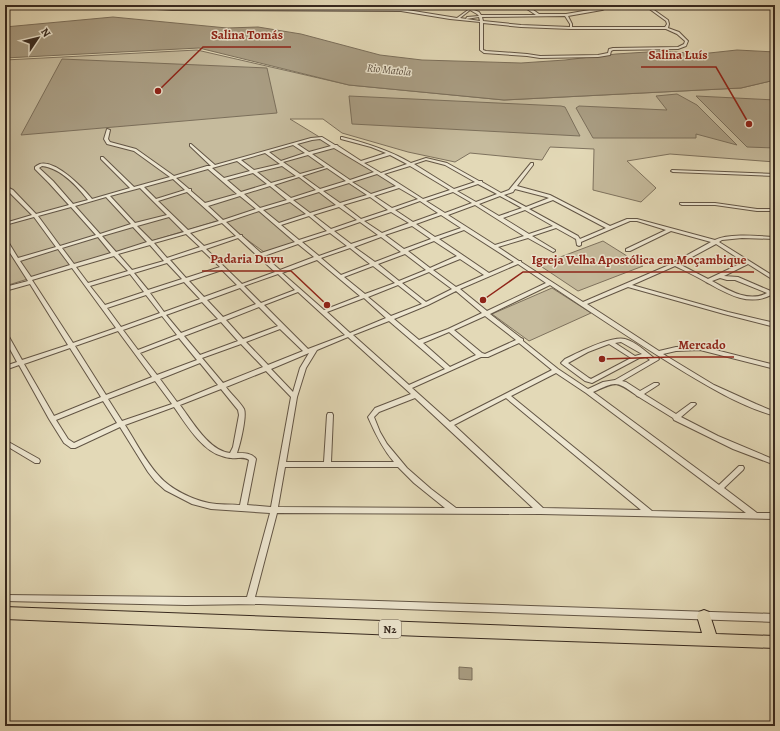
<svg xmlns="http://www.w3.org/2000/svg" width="780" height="731" font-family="Alegreya,serif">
  <rect width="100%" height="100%" fill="#e3d9b7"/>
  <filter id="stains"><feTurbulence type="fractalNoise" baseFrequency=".005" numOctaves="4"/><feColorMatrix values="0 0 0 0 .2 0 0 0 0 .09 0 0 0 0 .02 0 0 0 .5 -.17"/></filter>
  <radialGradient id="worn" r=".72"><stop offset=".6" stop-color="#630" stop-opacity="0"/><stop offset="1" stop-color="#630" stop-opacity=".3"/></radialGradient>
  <path fill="#c6bb9d" stroke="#7e725e" d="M197,50L349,85L504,100L741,88L775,80V162L670,154L627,161L656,188L641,202L593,190L594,149L550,147L542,160L470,153L455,162L408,152L342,133L323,119H290L398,185L279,226L295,242L264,252L220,220L5,286V60Z
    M603,241L643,266L578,291L539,265Z
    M552,288L591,313L529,341L492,314Z"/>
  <path fill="#a99d83" stroke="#7b6f5b" d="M113,17L227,28L258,27L301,34L380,55L422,60L521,63L565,60L616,54L663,51L700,54L737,50L775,52V80L741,88L504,100L349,85L199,48L5,58V27Z
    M62,59L267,68L277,113L21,135Z
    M677,94L697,105L737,145L696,134V138H593L576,108L579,106L667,110L656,96Z
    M349,96L561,106L565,107L580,136L352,124Z
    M696,96L775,100V148L747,147Z
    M459,667L472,668V680L459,679Z"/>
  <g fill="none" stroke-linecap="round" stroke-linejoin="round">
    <g stroke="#625545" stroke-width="2">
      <path id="street" d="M94,5L172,8L401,9L457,18L468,10L466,7L474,5H478L469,8L479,12L481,15H536L527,9L517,5H521L529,7L539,14H566L601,8L610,5H613L602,10L568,16L572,24V27H665L667,24L666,21L644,5H647L668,20L669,24L668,28L679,32L688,41L686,46L678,49L613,50L611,51L610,55L598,57L540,58L527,56L484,53L480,50V22L450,19L401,11L172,10ZM470,10L477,14L479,16L467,17L466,19L479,17L480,21L460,18ZM565,16L570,24V27L521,25L483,21L482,17ZM483,23L521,27L571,29H666L677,34L685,41L684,44L678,47L613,48L609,49L608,53L598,55L540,56L527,54L486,51L483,50Z
        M447,5H450V6L448,7Z
        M107,129L110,130L108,139L110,142L136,149L174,176L207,166H211L190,146V144H191L215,165L311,138L322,137L335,145H337L338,146L361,161L386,153L371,147L341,139V137H342C366,143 389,150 411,163L426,158L447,163L479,181H482V182L501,193L509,190L531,163H533V165L517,186L550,195L610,226L627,219H637L715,240C729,233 759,236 775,237V239L742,238L722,240L719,242L775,277V281L748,264L724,276L738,277L773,292L775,293V297L771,295C748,307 726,293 706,282C696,276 685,271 675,266L632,285L728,312L775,323V327L724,314L628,287L587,304L659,351L676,347L700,346L775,365V369L700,350L676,351L663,354L714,385L756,404L775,412V416C740,406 707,386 676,367C634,341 592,313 550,285L490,314L521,338L523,339V341L558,369L588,389L603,382L615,380L650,360L646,357L639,358L592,383L585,381L562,364L561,363L565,359C577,353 612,335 625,339C636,342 645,351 654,358H658L659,359L658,360L622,381L626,382L640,391L654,383H658L659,384L658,385L644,394L676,414L691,403H695L696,404L695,405L681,417L718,436L775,460V465L733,449L674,420L673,418L639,397L637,396L636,395C615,380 616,382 593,392L719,485L739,466H743L744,468L743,470L724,488L757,513H775V519L541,514L277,513L255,597L775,614V622L259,604L186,605L5,601V595L186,597H247L270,513L211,509L192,504L165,490L155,481L148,472L120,427L75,448H71L64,443L49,419L19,365L5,370V366L17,362L5,340V333L8,335L22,360L68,345L30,284L5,291V287L28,281L5,245V240H7L18,258L56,247L34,217L5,225V223L32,215L9,192L5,189V186L13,190L36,214L69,205L49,183L35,169V167C36,166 38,165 40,164C56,160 83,188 92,199L130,188L101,159V157H103L134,187L170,177L134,151L107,144L104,139ZM320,139L331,146L309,152L297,144L312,140ZM293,145L305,153L281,161L269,152ZM334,148L374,172L350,180L312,154ZM265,153L280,164L254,170L241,160ZM308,155L325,167L300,174L283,162ZM390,155L407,164L381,173L364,163ZM426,160L445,165L475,182L454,189L414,164ZM237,161L250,171L224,178L212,168ZM42,166C61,168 77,186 88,200L73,204L53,181L39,168ZM282,166L296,176L271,183L257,172ZM410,166L450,190L423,199L384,174ZM327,168L346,181L320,189L302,176ZM208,169L237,194L205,203L191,191V189H189L176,178ZM253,173L267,184L241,192L227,180ZM377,174L396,186L371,194L352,182ZM299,177L316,190L291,198L274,185ZM173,179L185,190L156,199L144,187ZM349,183L367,195L340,203L323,191ZM478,184L497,194L476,202L457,191ZM270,186L287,200L260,208L244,194ZM140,188L167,215L135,223L110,196ZM399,188L418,199L392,208L374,196ZM515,189L546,197L549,198L526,207L504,195L513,192ZM187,192L219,221L188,230L158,201ZM319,192L336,205L310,213L293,200ZM453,192L472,203L445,213L426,201ZM240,196L256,209L223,220L208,206ZM500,196L522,208L499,216L479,204ZM106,197L131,224L100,234L75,206ZM370,197L388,210L361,219L343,205ZM553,200L606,228L580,239L578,236L529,209ZM420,201L438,213L413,222L395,210ZM290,202L306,214L279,223L263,210ZM475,205L524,236L495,245L448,215ZM71,207L96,235L60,246L38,216ZM339,207L357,220L331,229L313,215ZM525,210L553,226L529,234L503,218ZM259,211L295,242L261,253L242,236V235H240L226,222ZM391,212L409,223L382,233L364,221ZM441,215L461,228L435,237L416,224ZM309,216L327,231L299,240L281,225ZM169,217L184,232L152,241L137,226ZM630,221H637L666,230L626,249V251H630L671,231L711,242L669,265L583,302L521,262V261H519L498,247L528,238L553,252L555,251V250L532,236L556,228L574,238L576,239L577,245L579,246L581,245V242ZM360,222L378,235L351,244L334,231ZM222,223L236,236L204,246L190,233ZM412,226L431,239L404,249L385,235ZM133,227L147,242L116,252L102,236ZM464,230L514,262L489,273L439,239ZM330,233L347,246L319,256L302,242ZM186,234L200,247L167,258L154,243ZM98,237L111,253L74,264L62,248ZM381,237L401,252L375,262L354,247ZM238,238L275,272L242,284L206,249ZM434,241L457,256L430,268L408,251ZM298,244L314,257L280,270L264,256ZM716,244L744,262L708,279L679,264ZM150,245L164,261L132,270L118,254ZM350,248L370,264L341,275L321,258ZM58,249L70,265L31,277L20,261ZM202,250L220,267L186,278L170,260ZM405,254L426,270L399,281L378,264ZM114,256L128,271L88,283L76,267ZM460,259L484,275L456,287L433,270ZM317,260L360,296L324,310L282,273ZM167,263L182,279L148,290L134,273ZM518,264L546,283L487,311L460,289ZM373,266L395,283L365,294L344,277ZM72,268L116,328L73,343L32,280ZM222,270L237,285L204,297L189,281ZM429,272L452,289L426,302L402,283ZM130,274L144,292L105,305L90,286ZM278,274L295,290L261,303L244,286ZM720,278L727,280H735L767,293C748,303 728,290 712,281ZM184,282L200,299L164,312L150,293ZM398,285L422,304L391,316L368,297ZM240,288L256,304L223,317L207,300ZM456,291L482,313L448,329L419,340L394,319L428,305ZM298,292L345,335L308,349L264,305ZM146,295L160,313L121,327L107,308ZM364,298L386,318L350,333L327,312ZM202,302L218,319L181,333L166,315ZM259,307L278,326L243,339L226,320ZM162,316L177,335L138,350L123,330ZM485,316L516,340L485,354L482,353L454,330ZM389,321L445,369L409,385L353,335ZM221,322L238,341L200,355L184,336ZM280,329L303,351L268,365L246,342ZM118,331L152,377L106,395L75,346ZM449,332L476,355L450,367L423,343ZM348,337L411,394L375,408L368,417C375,433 382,448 394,462H331L333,415L332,413H328L327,415L324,462H286L297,397L306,368L317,350ZM179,338L197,360L157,375L140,353ZM621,342L642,354L635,356L615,343ZM519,343L552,370L450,422L412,388L481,357H488ZM241,344L263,367L223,383L202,358ZM609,344L631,358L591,379L589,378L568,363L588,352ZM70,348L101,397L54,416L24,364ZM309,353L300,368L293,392L271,369ZM200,363L218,385L177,402L160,379ZM266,371L291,397L271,507L247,505L256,459C252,453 244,453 237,453C240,445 247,416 244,409C240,402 231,394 226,387ZM556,373L586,393L746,513L652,511L511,396ZM155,381L172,404L122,421L108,399ZM221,389L238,410L239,415L233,447L230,453C209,451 192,421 180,405ZM415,398L533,508H456L431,489L407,468L387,444L380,432L374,417L379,412ZM506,398L641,510L543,508L454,425ZM103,401L117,423L74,443L68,439L56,420ZM174,407C186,424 202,451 222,456C225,457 229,458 231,458C238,459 243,456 249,460L240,505C230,504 219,505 209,503C193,500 170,489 159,476C145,461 136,442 125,425ZM285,467H398L414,483L445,508L278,507Z
        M672,170L775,174V176L673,172L671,171Z
        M680,203H715L757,209H775V211H757L715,205H682L680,204Z
        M5,440L39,459L40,461L39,463H35L5,445Z"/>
    </g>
    <g stroke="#37291f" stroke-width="2">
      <path id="primary" d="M5,607L702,633L697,616L699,612L704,610L709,612L716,634L775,636V648L422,636L5,619Z"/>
    </g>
    <use href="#street" fill="#ede6d0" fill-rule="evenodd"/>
    <use href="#primary" fill="#e3d9b7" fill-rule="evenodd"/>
  </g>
  <g text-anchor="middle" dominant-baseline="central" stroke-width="3" stroke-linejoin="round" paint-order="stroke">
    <g font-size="11" font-style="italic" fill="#594c3d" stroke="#ede6d0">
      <text transform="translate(389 70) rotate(6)">Rio Matola</text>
    </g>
    <rect fill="#ede6d0" stroke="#6e6254" stroke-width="1" x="379" y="620" width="22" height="18" rx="3"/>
    <g font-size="11" font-weight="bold" fill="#37291f">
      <text x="390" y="629">N2</text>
    </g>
  </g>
  <path fill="none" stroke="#8f2418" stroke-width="1.5" d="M158 91L203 47H291M749 124L716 67H641M327 305L291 271H202M483 300L523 272H754M602 359L671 357H734"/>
  <g fill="#8f2418" stroke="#ede6d0" stroke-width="1.5">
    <circle cx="158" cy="91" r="4"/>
    <circle cx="749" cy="124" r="4"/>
    <circle cx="327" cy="305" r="4"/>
    <circle cx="483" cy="300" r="4"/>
    <circle cx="602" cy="359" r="4"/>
  </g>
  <g font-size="13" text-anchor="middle" font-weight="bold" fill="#8f2418" stroke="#ede6d0" stroke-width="3" stroke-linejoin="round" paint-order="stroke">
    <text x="247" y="39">Salina Tomás</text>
    <text x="678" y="59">Salina Luís</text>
    <text x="247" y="263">Padaria Duvu</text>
    <text x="639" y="264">Igreja Velha Apostólica em Moçambique</text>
    <text x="702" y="349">Mercado</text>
  </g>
  <rect width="780" height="731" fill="none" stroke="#e3d9b7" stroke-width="20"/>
  <rect x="6" y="6" width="768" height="719" fill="none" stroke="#37291f" stroke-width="2"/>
  <rect x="10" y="10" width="760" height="711" fill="none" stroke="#37291f"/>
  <g transform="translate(38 38) rotate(55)" stroke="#ede6d0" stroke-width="3" paint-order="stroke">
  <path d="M0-3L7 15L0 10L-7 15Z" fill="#37291f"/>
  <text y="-6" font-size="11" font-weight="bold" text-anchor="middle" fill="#37291f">N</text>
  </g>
  <rect width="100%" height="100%" filter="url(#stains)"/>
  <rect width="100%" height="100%" fill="url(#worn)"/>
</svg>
